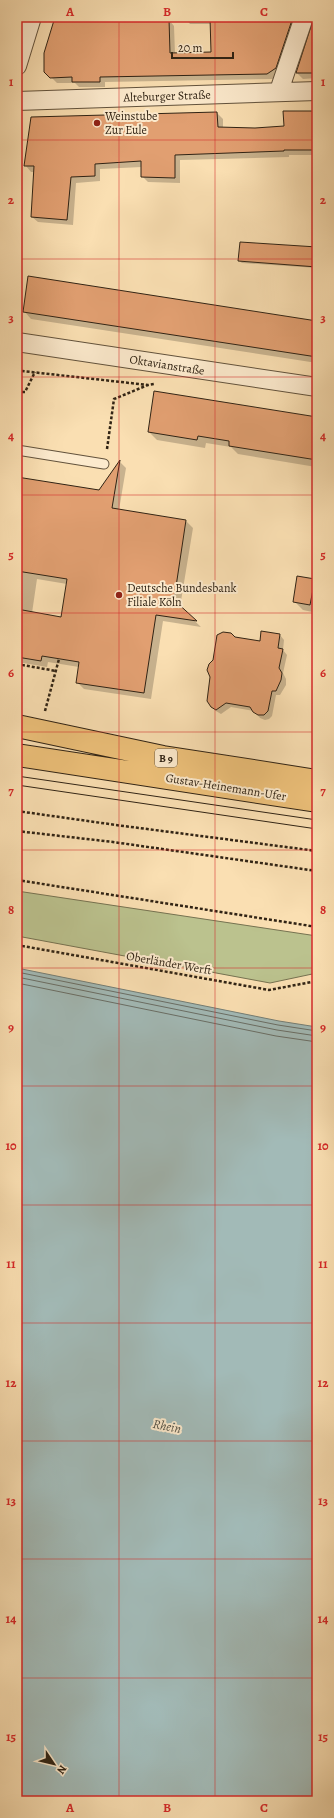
<svg xmlns="http://www.w3.org/2000/svg" width="334" height="1818" font-family="Alegreya,serif">
  <rect width="100%" height="100%" fill="#fadfb2"/>
  <filter id="stains"><feTurbulence type="fractalNoise" baseFrequency=".005" numOctaves="4"/><feColorMatrix values="0 0 0 0 .2 0 0 0 0 .09 0 0 0 0 .02 0 0 0 .5 -.17"/></filter>
  <radialGradient id="worn" r=".72"><stop offset=".6" stop-color="#630" stop-opacity="0"/><stop offset="1" stop-color="#630" stop-opacity=".3"/></radialGradient>
  <path fill="#bbc28e" stroke="#767251" d="M17,891L317,936V973L270,983L17,936Z"/>
  <path fill="#a2bab7" stroke="#747e76" d="M17,968L279,1021L317,1027V1801H17Z"/>
  <path fill="#0003" fill-rule="evenodd" d="M17,17H21L17,29Z
    M56,17H139L138,20H169L174,26L175,54L212,53L211,24H190L184,17H301L281,74L273,79L105,82V87H79L75,83H57L45,71Z
    M314,17H317V78L303,79L297,73L315,20Z
    M317,111V173V155H289V157L180,160V183L148,182L142,176V167L100,169V181L76,183L73,225L38,222L32,217L35,172H31L26,166L217,113L223,119V128L255,129L285,127Z
    M317,248V268L242,263L239,261Z
    M24,311L317,322V363L31,319Z
    M155,392L317,418V476L315,474L316,467L238,454L231,447L206,443L205,448L157,440L149,432Z
    M120,462L126,468L119,510L186,521L193,528L180,607L201,627L163,621L151,699L84,689L77,682L79,667L48,662L47,667L17,662V484L99,491ZM37,579L67,584L61,618L32,613Z
    M298,577L317,580V613L303,610L294,601Z
    M280,635L284,640L283,650L287,655L283,673L286,679V685L280,695H276L272,716L269,719L265,720L260,718L254,711L231,707L221,714L216,711L211,706V676L235,638L261,642Z"/>
  <g fill="none" stroke-linecap="round" stroke-linejoin="round">
    <path stroke="#696e66" stroke-width="1" d="M17,972L278,1025L317,1031
      M17,977L277,1030L317,1036
      M17,983L276,1036L317,1042"/>
  </g>
  <path fill="#e19f71" stroke="#302314" d="M55,17H132L131,19H169L170,53L211,52L210,18L293,17L276,68L267,74L100,77V82H72V77L50,78L44,72V53Z
    M314,17H317V73H296Z
    M283,111H317V150H284V151L175,155V178L141,177V161L95,164V176L71,177L67,220L31,217L34,166H24L31,117L217,112L218,127L255,128L284,126Z
    M240,242L317,247V267L238,261Z
    M28,276L317,321V357L23,312Z
    M154,391L317,417V460L229,446V441L198,436L197,440L148,432Z
    M120,460L112,508L186,520L174,600L197,621L156,615L144,693L76,683L79,662L42,656L41,661L17,657V609L61,617L67,579L17,571V477L99,490Z
    M297,576L315,579L310,605L293,602Z
    M261,631L280,634L278,648L283,649L279,668L282,673L281,680L276,691H272L268,711L264,715H258L253,712L250,707L226,703L216,710L211,707L207,701L210,677L207,670L209,664L213,660L217,635L223,632L231,633L235,637L260,641Z"/>
  <g fill="none" stroke-linecap="round" stroke-linejoin="round">
    <g stroke="#62523c" stroke-width="11">
      <path id="lane" d="M17,450L104,464"/>
    </g>
    <g stroke="#62523c" stroke-width="20">
      <path id="street" d="M17,66L32,17
        M279,91L304,17
        M17,101L317,91
        M17,342L317,387"/>
    </g>
    <g stroke="#302314" stroke-width="24">
      <path id="primary" d="M17,726L163,757L317,781
        M17,755L317,801"/>
    </g>
    <path stroke="#302314" stroke-width="2.5" stroke-dasharray="3 2" stroke-linecap="butt" d="M17,373L22,371L148,385L154,384
      M17,392H25L35,372
      M107,449L114,399L148,385
      M17,664L56,671
      M45,711L59,659
      M17,811L116,825L317,851
      M17,831L113,842L317,871
      M17,865L21,831
      M17,880L317,927
      M17,884L21,892L17,907
      M17,945L269,990L317,981"/>
    <use href="#lane" stroke="#fceacd" stroke-width="9"/>
    <use href="#street" stroke="#fceacd" stroke-width="18"/>
    <use href="#primary" stroke="#edc079" stroke-width="22"/>
    <path stroke="#302314" stroke-width="1" d="M17,776L317,820
      M17,785L317,829"/>
  </g>
  <path fill="none" stroke="#d62828" stroke-width="1" stroke-opacity="0.55" d="M119,17V1801M215,17V1801M17,140H317M17,259H317M17,377H317M17,495H317M17,613H317M17,732H317M17,850H317M17,968H317M17,1086H317M17,1205H317M17,1323H317M17,1441H317M17,1559H317M17,1678H317"/>
  <g fill="#8f2418" stroke="#fceacd" stroke-width="1.5">
    <circle cx="97" cy="123" r="4"/>
    <circle cx="119" cy="595" r="4"/>
  </g>
  <g text-anchor="middle" dominant-baseline="central" stroke-width="4" stroke-linejoin="round" paint-order="stroke">
    <rect fill="#fceacd" stroke="#6d5f4c" stroke-width="1" x="155" y="749" width="22" height="18" rx="3"/>
    <g font-size="11" font-weight="bold" fill="#302314">
      <text x="166" y="758">B 9</text>
    </g>
    <g font-size="12" fill="#302314" stroke="#fceacd">
      <text transform="translate(167 96) rotate(-2)">Alteburger Straße</text>
      <text transform="translate(167 365) rotate(9)">Oktavianstraße</text>
      <text transform="translate(226 787) rotate(9)">Gustav-Heinemann-Ufer</text>
      <text transform="translate(169 963) rotate(10)">Oberländer Werft</text>
    </g>
    <g font-size="12" fill="#302314" stroke="#fceacd" text-anchor="start">
      <text x="105" y="116">Weinstube<tspan x="105" dy="14">Zur Eule</tspan></text>
      <text x="127" y="588">Deutsche Bundesbank<tspan x="127" dy="14">Filiale Köln</tspan></text>
    </g>
    <g font-size="13" font-style="italic" fill="#525045" stroke="#fceacd">
      <text transform="translate(167 1426) rotate(11)">Rhein</text>
    </g>
  </g>
  <rect width="334" height="1818" fill="none" stroke="#fadfb2" stroke-width="44"/>
  <g transform="translate(54 1764) rotate(125)" stroke="#fceacd" stroke-width="3" paint-order="stroke">
  <path d="M0-3L7 15L0 10L-7 15Z" fill="#302314"/>
  <text y="-6" font-size="11" font-weight="bold" text-anchor="middle" fill="#302314">N</text>
  </g>
  <path d="M172 52v6h61v-6" fill="none" stroke="#302314" stroke-width="2"/>
  <text x="178" y="52" font-size="12" fill="#302314" stroke="#fceacd" stroke-width="3" paint-order="stroke">20 m</text>
  <rect x="22" y="22" width="290" height="1774" fill="none" stroke="#d62828" stroke-width="1.5"/>
  <g font-size="13" text-anchor="middle" font-weight="bold" fill="#d62828">
    <text x="70" y="16">A</text>
    <text x="167" y="16">B</text>
    <text x="264" y="16">C</text>
    <text x="11" y="86">1</text>
    <text x="323" y="86">1</text>
    <text x="11" y="204">2</text>
    <text x="323" y="204">2</text>
    <text x="11" y="322">3</text>
    <text x="323" y="322">3</text>
    <text x="11" y="440">4</text>
    <text x="323" y="440">4</text>
    <text x="11" y="559">5</text>
    <text x="323" y="559">5</text>
    <text x="11" y="677">6</text>
    <text x="323" y="677">6</text>
    <text x="11" y="795">7</text>
    <text x="323" y="795">7</text>
    <text x="11" y="914">8</text>
    <text x="323" y="914">8</text>
    <text x="11" y="1032">9</text>
    <text x="323" y="1032">9</text>
    <text x="11" y="1150">10</text>
    <text x="323" y="1150">10</text>
    <text x="11" y="1268">11</text>
    <text x="323" y="1268">11</text>
    <text x="11" y="1387">12</text>
    <text x="323" y="1387">12</text>
    <text x="11" y="1505">13</text>
    <text x="323" y="1505">13</text>
    <text x="11" y="1623">14</text>
    <text x="323" y="1623">14</text>
    <text x="11" y="1741">15</text>
    <text x="323" y="1741">15</text>
    <text x="70" y="1812">A</text>
    <text x="167" y="1812">B</text>
    <text x="264" y="1812">C</text>
  </g>
  <rect width="100%" height="100%" filter="url(#stains)"/>
  <rect width="100%" height="100%" fill="url(#worn)"/>
</svg>
